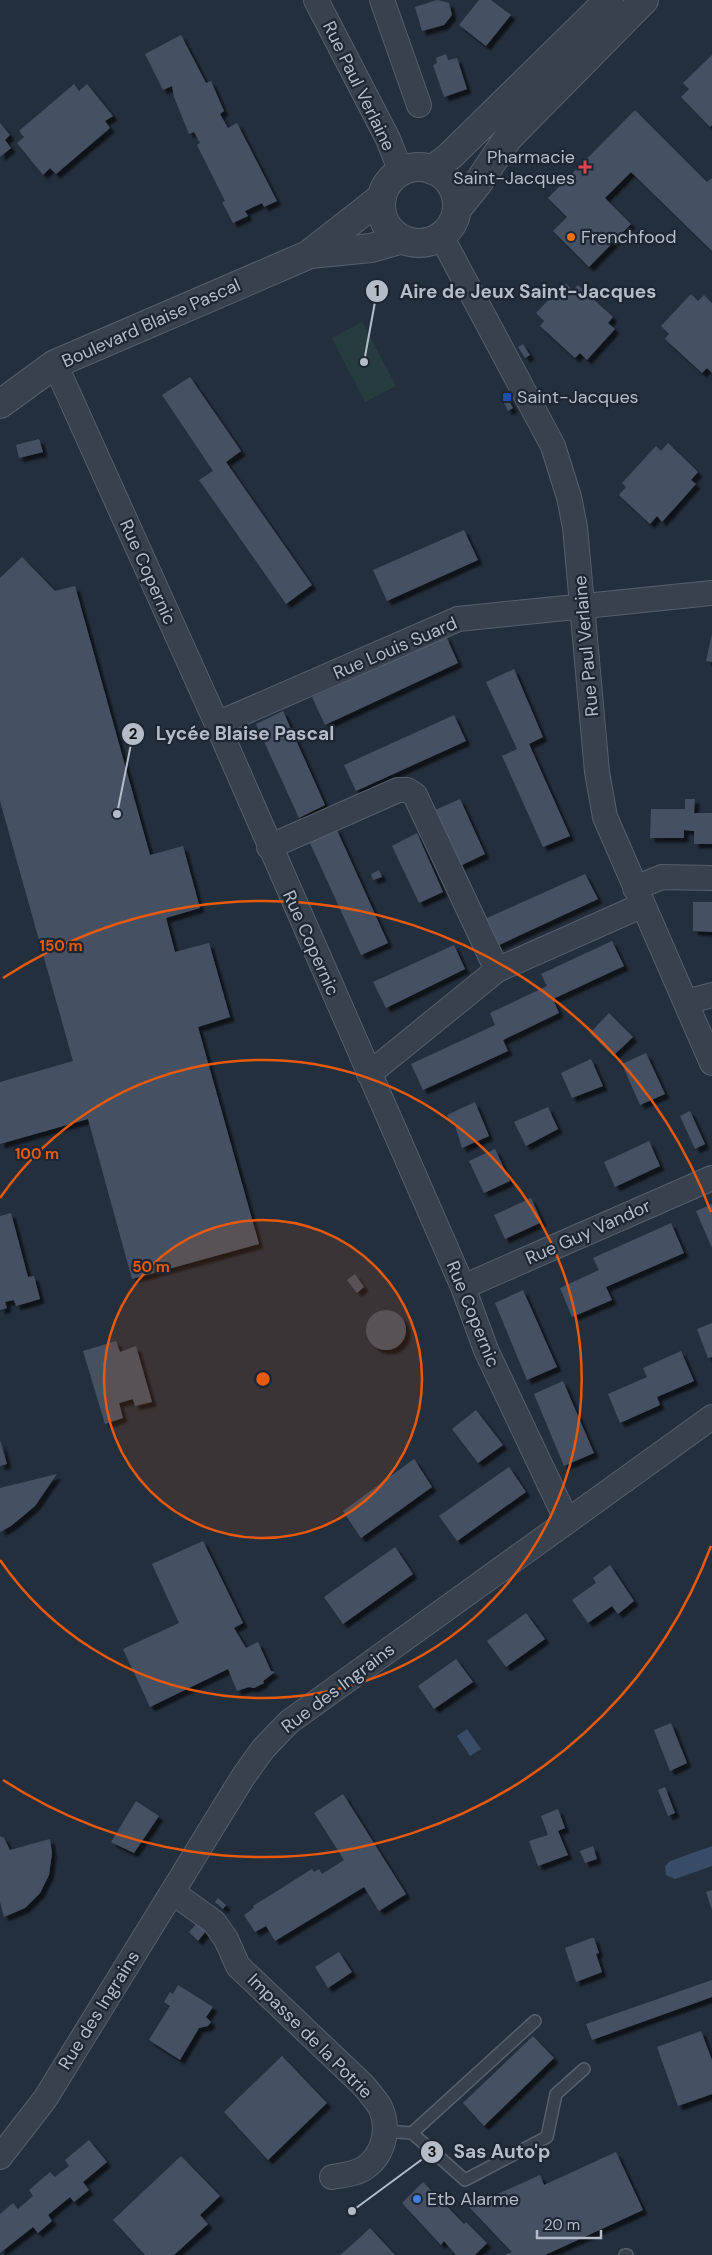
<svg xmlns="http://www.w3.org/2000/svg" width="712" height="2255" font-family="'DM Sans',sans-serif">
  <defs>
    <filter id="shadow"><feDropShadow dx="4.5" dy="4.5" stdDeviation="1" flood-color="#0009"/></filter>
  </defs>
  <rect width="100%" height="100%" fill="#242f3e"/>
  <path fill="#263c3f" d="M362,322L396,386L365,402L332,338Z"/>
  <path fill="#394c67" d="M467,1729L481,1749L470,1756L457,1736Z
    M712,1846V1866L675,1879L666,1875L665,1866L670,1861Z"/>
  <path fill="#455162" filter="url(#shadow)" d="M437,0L449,3L452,15L444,25L422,31L415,7Z
    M479,0H491L511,15L486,46L459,25Z
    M181,35L206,83L211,81L224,111L220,114L228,128L237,123L277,201L264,207L262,203L245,211L248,216L233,223L222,202L225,201L197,145L200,143L194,132L189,134L174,97L172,86L163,90L145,54Z
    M446,54L448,60L457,58L467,89L444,97L433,65L437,63L436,58Z
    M712,55V125L710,127L681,97L689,89L683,83Z
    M74,84L79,91L87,84L113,116L105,121L110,128L56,174L50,168L43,175L17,143L24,137L19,131Z
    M635,110L707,182L712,178V251L631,172L605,198L631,224L589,267L553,231L567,217L548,198Z
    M0,123L10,135L5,140L11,148L0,157Z
    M565,283L573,290L578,285L613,317L608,323L615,329L587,360L580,353L575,358L540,326L544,321L536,313Z
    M691,294L698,301L704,295L712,303V373L707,368L702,373L665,339L669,334L661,326Z
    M523,344L530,355L525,358L518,347Z
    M190,377L241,451L226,462L312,585L286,604L199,480L213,471L162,395Z
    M507,397L513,408L508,411L503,400Z
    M39,439L43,452L19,458L16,445Z
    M668,443L698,472L691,480L696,484L662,522L657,516L650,524L619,495L626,487L622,483L656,446L661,451Z
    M464,530L478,560L387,601L373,570Z
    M22,557L55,591L75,586L150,855L183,846L200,908L166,918L175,952L209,943L230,1017L198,1027L259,1244L132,1279L88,1119L0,1144V1082L73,1061L0,801V578Z
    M712,634V662L706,661Z
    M446,636L458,663L325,725L312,697Z
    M514,669L543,737L529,744L570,836L543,847L502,756L517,749L486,682Z
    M283,711L325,805L299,818L256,724Z
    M454,715L466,741L356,791L344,765Z
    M460,799L485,854L460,866L435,810Z
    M685,799H695L694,813H712V844H694V831L684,830V838H650L651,809H685Z
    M336,828L388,943L361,955L309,841Z
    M417,833L443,892L419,903L392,846Z
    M379,870L382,877L373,880L371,874Z
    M585,874L598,899L497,946L485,919Z
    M693,902H712V932L693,931Z
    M612,941L624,966L553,999L559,1013L503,1040L508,1051L423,1090L411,1064L495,1025L490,1013L547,986L541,974Z
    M454,945L465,969L386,1008L373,982Z
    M609,1013L633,1037L613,1056L590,1033Z
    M646,1053L665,1094L640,1105L622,1064Z
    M591,1059L603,1086L572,1098L561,1073Z
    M475,1102L489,1136L462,1148L454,1122L451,1123L447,1115Z
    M548,1107L558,1129L526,1146L514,1122Z
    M690,1111L705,1144L695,1149L680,1116Z
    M649,1141L660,1166L615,1187L604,1162Z
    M495,1149L510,1181L484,1193L469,1161Z
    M531,1198L542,1222L505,1239L494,1215Z
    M712,1204V1248L696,1211Z
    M11,1213L28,1277L34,1276L40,1299L16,1306L14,1300L5,1302L7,1308L0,1310V1216Z
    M671,1223L684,1253L606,1287L612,1300L572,1317L560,1288L599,1270L593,1258Z
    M355,1274L364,1287L357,1293L347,1280Z
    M523,1290L557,1367L527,1380L495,1303Z
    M366 1330a20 20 0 1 1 40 0a20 20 0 1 1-40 0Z
    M712,1323V1357L708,1358L697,1329Z
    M116,1341L120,1352L136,1346L152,1402L135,1406L133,1399L119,1403L123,1418L105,1424L83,1351Z
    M681,1351L694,1381L657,1397L660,1405L620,1423L608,1394L647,1377L643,1368Z
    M563,1381L594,1453L564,1466L534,1394Z
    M476,1410L503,1445L478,1463L452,1429Z
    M0,1440L7,1464L0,1466Z
    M414,1459L432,1487L361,1538L343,1511Z
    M509,1467L526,1492L457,1541L439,1516Z
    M57,1474L35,1506L11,1526L0,1532V1488Z
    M203,1541L243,1623L234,1628L246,1648L258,1642L271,1671L275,1672L263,1681L264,1683L254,1688L249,1687L237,1691L228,1669L150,1707L123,1649L179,1623L152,1564Z
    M395,1547L413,1574L343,1624L324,1597Z
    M610,1565L634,1601L618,1614L612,1606L588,1623L572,1600L596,1583L593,1578Z
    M526,1613L545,1639L506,1667L487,1641Z
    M456,1659L473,1682L434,1709L418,1686Z
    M671,1723L687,1763L670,1771L654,1730Z
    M665,1787L675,1813L668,1816L658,1790Z
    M343,1794L406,1894L379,1911L364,1887L275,1941L266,1926L255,1932L244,1915L254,1908L253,1906L312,1869L314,1872L319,1869L322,1874L344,1860L314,1813Z
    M136,1801L159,1816L134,1853L111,1842Z
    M558,1809L565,1828L558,1831L568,1855L538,1866L529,1841L548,1835L541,1816Z
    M0,1836L4,1838L10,1850L50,1839L52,1853L49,1875L40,1893L25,1908L4,1917L0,1902Z
    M593,1846L597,1859L585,1863L580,1851Z
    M712,1890V1910L706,1892Z
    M218,1898L226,1905L223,1909L215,1902Z
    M197,1923L206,1931L198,1941L189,1932Z
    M591,1938H594L599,1953L596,1954L602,1972L576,1982L565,1948Z
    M339,1952L352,1972L328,1988L315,1967Z
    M712,1980V1997L592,2040L586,2024Z
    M178,1985L213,2007L206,2017L211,2022L208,2026L199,2028L180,2060L149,2040L170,2006L164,2002L170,1992L173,1994Z
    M701,2031L712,2060V2094L678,2106L657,2047Z
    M533,2036L554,2058L484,2126L463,2103Z
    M282,2056L327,2103L268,2160L224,2112Z
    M89,2140L107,2162L83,2182L89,2190L74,2202L70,2197L48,2215L52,2221L38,2233L33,2227L0,2253V2214L13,2203L18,2209L33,2196L29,2190L50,2172L55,2177L69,2166L65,2160Z
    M616,2152L643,2210L545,2255H505L512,2252L469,2207L540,2175L544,2185Z
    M181,2156L220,2196L200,2215L208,2224L174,2255H145L113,2220Z
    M423,2182L464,2224L466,2222L487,2243L475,2255H456L444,2241L441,2245L402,2203Z
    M370,2228L395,2255H340L354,2243Z"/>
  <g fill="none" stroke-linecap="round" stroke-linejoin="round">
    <g stroke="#565f6c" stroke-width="14">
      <path id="service" d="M384,2131L412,2133L535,2021
        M412,2133L465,2180L547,2137L556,2094L584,2069
        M625,2255H627"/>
    </g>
    <g stroke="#565f6c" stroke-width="26">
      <path id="minor" d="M316,0L388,139L401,172
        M382,0L419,105
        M441,236L553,446L569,497L575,527L597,772L605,817L712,1063
        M55,364L217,724L463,1287L486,1350L567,1521
        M217,724L458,619L712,593
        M269,847L398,790H407L415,795L497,970
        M635,888L662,877L712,878
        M686,1002L712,995
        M369,1074L497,970L643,905
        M463,1287L712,1178
        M172,1892L214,1922L226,1939L238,1966L363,2085C369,2092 376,2100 380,2107C390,2128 384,2154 366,2167C357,2174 343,2175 332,2177
        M0,2157L45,2099L243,1777L263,1749L289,1722L712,1417"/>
    </g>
    <g stroke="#565f6c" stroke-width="30">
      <path id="tertiary" d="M381 205a38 38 0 1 1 76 0a38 38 0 1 1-76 0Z
        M432,170L450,156L609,0
        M457,209L478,183L508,138L644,0
        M310,254L371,248L403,239
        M0,404L55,364L308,255L382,197"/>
    </g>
    <use href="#service" stroke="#38414e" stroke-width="11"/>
    <use href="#minor" stroke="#38414e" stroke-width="24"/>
    <use href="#tertiary" stroke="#38414e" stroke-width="28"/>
  </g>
  <circle cx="263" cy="1379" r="159" fill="#e8590c" fill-opacity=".12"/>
  <g fill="none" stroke="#e8590c" stroke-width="2.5">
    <circle cx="263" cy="1379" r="159"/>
    <path d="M0 1198A319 319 0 1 1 0 1560"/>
    <path d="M711 1546A478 478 0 0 1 3 1780M3 978A478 478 0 0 1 711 1212"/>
  </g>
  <path fill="#e0444e" stroke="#1d2633" stroke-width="2" d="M582.5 159.5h5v5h5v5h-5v5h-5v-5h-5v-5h5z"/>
  <circle fill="#e8710a" stroke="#1d2633" stroke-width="2" cx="571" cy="237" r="5"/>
  <rect fill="#1a4fb4" stroke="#1d2633" stroke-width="2" x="502" y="392" width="10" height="10" rx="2.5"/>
  <circle fill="#3f7fe0" stroke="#1d2633" stroke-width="2" cx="417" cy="2199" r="5"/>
  <g text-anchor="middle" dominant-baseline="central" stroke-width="4.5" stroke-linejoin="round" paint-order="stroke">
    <g font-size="18" fill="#b4bcc9" stroke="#1d2633">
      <text transform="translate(359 86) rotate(64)">Rue Paul Verlaine</text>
      <text transform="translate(151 323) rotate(-24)">Boulevard Blaise Pascal</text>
      <text transform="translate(148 572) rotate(66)">Rue Copernic</text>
      <text transform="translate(586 646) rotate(-95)">Rue Paul Verlaine</text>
      <text transform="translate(395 648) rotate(-23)">Rue Louis Suard</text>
      <text transform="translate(311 943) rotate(66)">Rue Copernic</text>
      <text transform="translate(588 1232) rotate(-24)">Rue Guy Vandor</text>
      <text transform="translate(473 1314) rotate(68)">Rue Copernic</text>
      <text transform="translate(338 1688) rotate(-37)">Rue des Ingrains</text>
      <text transform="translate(99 2010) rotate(-58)">Rue des Ingrains</text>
      <text transform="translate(310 2036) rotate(45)">Impasse de la Potrie</text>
    </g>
    <g font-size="18" fill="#b4bcc9" stroke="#1d2633" text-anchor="start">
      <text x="575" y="157" text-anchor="end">Pharmacie<tspan x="575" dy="21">Saint-Jacques</tspan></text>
      <text x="581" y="237">Frenchfood</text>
      <text x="517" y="397">Saint-Jacques</text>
      <text x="427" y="2199">Etb Alarme</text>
    </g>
  </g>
  <circle cx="263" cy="1379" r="8" fill="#e8590c" stroke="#1d2633" stroke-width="2.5"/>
  <g font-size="15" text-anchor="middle" font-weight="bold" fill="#e8590c" stroke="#1d2633" stroke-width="4.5" stroke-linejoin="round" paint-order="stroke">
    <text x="61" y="951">150 m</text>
    <text x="37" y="1159">100 m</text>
    <text x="151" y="1272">50 m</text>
  </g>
  <path fill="none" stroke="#b4bcc9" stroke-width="2" d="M364 362L377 291M117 814L133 734M352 2211L432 2152"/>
  <g fill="#b4bcc9" stroke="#1d2633" stroke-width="2">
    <circle cx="364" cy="362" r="5"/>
    <circle cx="117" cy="814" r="5"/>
    <circle cx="352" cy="2211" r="5"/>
    <circle cx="377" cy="291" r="12"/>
    <circle cx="133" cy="734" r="12"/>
    <circle cx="432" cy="2152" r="12"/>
  </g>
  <g font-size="15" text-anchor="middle" font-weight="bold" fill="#111">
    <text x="377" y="296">1</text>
    <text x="133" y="739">2</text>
    <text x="432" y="2157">3</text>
  </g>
  <g font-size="19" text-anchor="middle" font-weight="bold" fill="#b4bcc9" stroke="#1d2633" stroke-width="4.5" stroke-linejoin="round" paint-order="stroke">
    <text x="528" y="298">Aire de Jeux Saint-Jacques</text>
    <text x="245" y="740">Lycée Blaise Pascal</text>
    <text x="502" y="2158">Sas Auto'p</text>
  </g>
  <path d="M537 2230v8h64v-8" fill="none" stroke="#b4bcc9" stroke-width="2.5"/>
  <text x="544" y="2230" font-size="15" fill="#b4bcc9" stroke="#1d2633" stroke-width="4" paint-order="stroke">20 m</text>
</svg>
